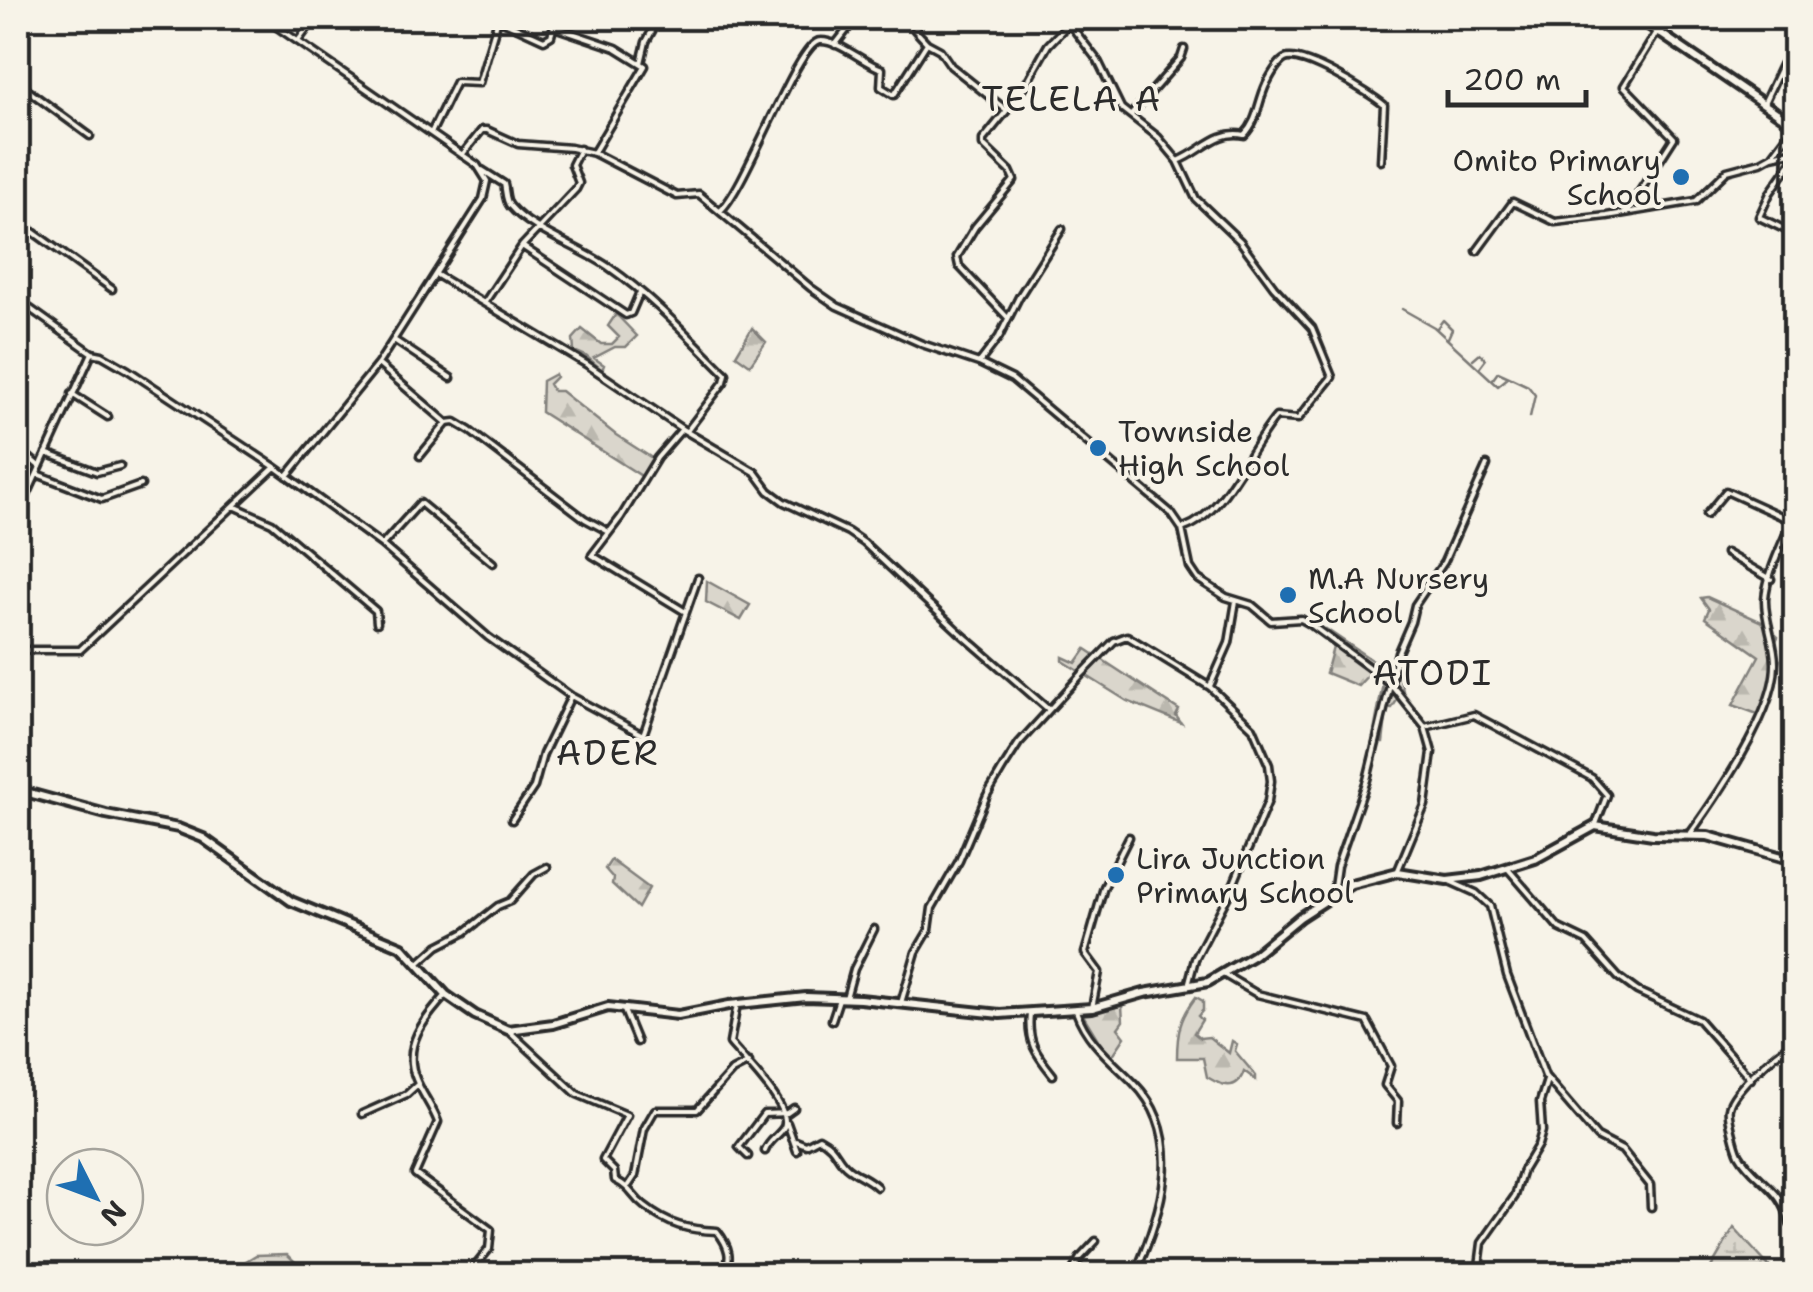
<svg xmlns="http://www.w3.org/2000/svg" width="1813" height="1292" font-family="'Shantell Sans',sans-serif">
  <defs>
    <pattern id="forest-firs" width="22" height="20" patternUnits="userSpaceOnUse" patternTransform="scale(2.5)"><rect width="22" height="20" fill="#dad6cc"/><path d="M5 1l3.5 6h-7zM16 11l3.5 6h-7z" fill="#bbb8af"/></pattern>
    <pattern id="wetland-marsh" width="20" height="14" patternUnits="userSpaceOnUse" patternTransform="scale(2.5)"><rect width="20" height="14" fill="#dad6cc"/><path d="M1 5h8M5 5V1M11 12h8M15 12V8" fill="none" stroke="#bbb8af"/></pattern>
  </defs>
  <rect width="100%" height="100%" fill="#f7f3e8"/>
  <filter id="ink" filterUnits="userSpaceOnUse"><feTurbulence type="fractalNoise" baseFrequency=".01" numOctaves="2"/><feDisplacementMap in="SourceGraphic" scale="20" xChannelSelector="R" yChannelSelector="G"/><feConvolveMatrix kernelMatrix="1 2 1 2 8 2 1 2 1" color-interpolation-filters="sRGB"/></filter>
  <g filter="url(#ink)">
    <path fill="url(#forest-firs)" stroke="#82807c" stroke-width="2.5" d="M616,314L637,336L626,347H615L594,358L604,365L602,370L586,356L574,351L573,339L582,329L601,344H612L619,337L608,326Z
      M752,328L766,342L750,365L736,355Z
      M555,374L556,377L549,384L553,391H561L616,435L655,460L643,477L541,412L542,381Z
      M707,581L750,605L741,620L706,602Z
      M1707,597L1762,622L1778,637L1771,649L1780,660L1763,716L1733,705L1759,656L1705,618L1709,609L1701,598Z
      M1326,629L1372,660L1398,668L1403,691L1392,708H1387L1383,743H1372L1383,683L1369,674L1358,686L1326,673L1335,640L1324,631Z
      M1086,649L1179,710L1176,716L1181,723L1127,701L1063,661V657L1076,663Z
      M611,860L649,888L638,908L612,884L613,878L605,869Z
      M1196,997L1203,1001V1010L1198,1016L1202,1020L1194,1033L1200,1038L1209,1037L1229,1053L1232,1041L1237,1044L1235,1051L1256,1076V1080L1244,1071C1237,1092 1222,1086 1207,1077L1203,1058H1177C1177,1032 1180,1018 1196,997Z
      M1122,1006L1123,1021L1118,1028L1125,1037L1113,1055L1108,1056L1083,1015L1086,1011Z"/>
    <path fill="url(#wetland-marsh)" stroke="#82807c" stroke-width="2.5" d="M1734,1228L1776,1274H1707Z
      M287,1254L307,1274H225L256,1255Z"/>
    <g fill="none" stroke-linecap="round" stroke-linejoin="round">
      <path stroke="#7a7874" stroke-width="2.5" d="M1402,309L1434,327L1498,386L1509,377L1528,386L1535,395L1530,417
        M1437,328L1443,320L1452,329L1448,338
        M1473,359L1480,353L1486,359L1480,367
        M1493,379L1498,372L1509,377"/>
      <g stroke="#2b2b2b" stroke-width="11">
        <path id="street" d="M264,18L477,165L487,181L483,199L378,364L287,476
          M921,18L915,30L927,43L940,50L951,66L1005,109
          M1065,18L1098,61L1121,108L1158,137L1178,161L1196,199L1240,241L1274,287L1312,328L1332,377L1298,419L1276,417C1249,448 1225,514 1184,528
          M554,27L616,48L645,66L594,152
          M298,41L315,18
          M835,45L856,18
          M641,63L646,42L659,18
          M18,83L90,136
          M1764,103L1782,65L1796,51
          M1131,115L1181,58L1184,49
          M431,133L456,82L479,83L498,19L544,40L551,36L556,18
          M462,155L482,130H487L518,144L571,148L594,153L677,196L699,194L811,288L837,306L922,344L979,363L1012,379L1171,513L1182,529L1190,567L1198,579L1226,597L1252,605L1271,621L1301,619L1310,624L1390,683L1425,727L1432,752L1425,805L1398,870
          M1772,156L1796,151
          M1796,156L1770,193L1759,217L1796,235
          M1178,161C1202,152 1217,129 1244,135C1258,121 1258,102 1266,85C1270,77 1277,63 1285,59C1301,51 1370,93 1384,105L1381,161
          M482,170L504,184C506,191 505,200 510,206C531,231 582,248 610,268C652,297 689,337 726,374L724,382L687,431
          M720,211C746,189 798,41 820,41C839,40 863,63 882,69L881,87L894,95L927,43
          M1626,213L1674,138L1624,86L1657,32
          M18,221L112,289
          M522,246L626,315L631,313L640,292
          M1477,251L1513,202L1555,222L1607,216L1696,201L1727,171L1761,162L1772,156L1796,124
          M437,275L586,364L682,429L755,472L769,491L784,502L848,532L864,543L958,631L1048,709
          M18,300L92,353L102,355L128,370L275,467L382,545L488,637L571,696L643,735L698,578
          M485,302L522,246L576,189L579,183L572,165L580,149
          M1008,318L959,266L957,257L975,227L1014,180L1010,171L983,145V140L1021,93L1048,45L1069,23
          M394,340L451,378
          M979,363L999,337L1019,297L1062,229
          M378,364L447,423L455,422L470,431L585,519L609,532
          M72,394L108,417
          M682,429L657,458L621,517L592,555L684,611
          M18,448L40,467
          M46,453L97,472L120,466
          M420,456L447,423
          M37,474L102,499L141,485
          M234,506L272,523L376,611L377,623
          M18,515L92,353
          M1706,515L1726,491L1792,521
          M382,545L420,503L493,563
          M1726,553L1771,579
          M18,650H80L275,467
          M1210,686L1229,643L1236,601
          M1425,727L1474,715L1592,778L1607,795L1596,824
          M512,820L534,787L543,754L571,696
          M1690,834C1718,795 1776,711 1775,663C1775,642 1765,622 1765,601C1765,578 1785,535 1796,514
          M1508,869L1559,928L1586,941L1618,977L1637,991L1699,1020L1751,1079
          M1447,880L1476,893L1490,906L1507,975L1545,1076L1597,1137L1622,1150L1650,1185L1651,1207
          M1333,894L1337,866L1367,780L1398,652L1411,622L1415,605L1444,562L1487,465
          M419,963L438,946L465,932L498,906L510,901L534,874L547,867
          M1223,974L1257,994L1367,1021L1391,1066L1385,1085L1398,1101L1397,1123
          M446,995C424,1019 402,1045 416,1079C422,1094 432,1106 438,1122L415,1174L491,1230L489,1249L469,1274
          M846,998L854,969L874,929
          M901,1003L916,952L929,930L932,908L959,861L987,795L1003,768L1019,743L1082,674L1114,641L1127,636L1210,687L1253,728L1269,765L1271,781L1268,801L1232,888L1195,959L1189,982
          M737,1004L730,1043C742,1058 793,1107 784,1127C779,1136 769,1140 765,1151
          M623,1008L637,1042
          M1092,1008L1099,972L1085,953L1104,887L1129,837
          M1076,1011C1087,1042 1112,1061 1134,1083C1187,1137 1161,1215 1135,1274
          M1030,1014C1027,1042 1036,1054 1053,1075
          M832,1020L839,999
          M508,1030L577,1094L627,1115L603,1160L614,1171L615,1180C632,1188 631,1196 644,1206C668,1225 688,1230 717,1231C728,1245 734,1259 722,1274
          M1796,1041C1778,1050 1733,1089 1729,1108C1727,1115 1736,1148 1739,1154C1754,1181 1783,1187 1790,1224L1796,1226
          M362,1114L407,1094L418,1084
          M787,1123L797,1151
          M796,1141L806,1145L819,1138C838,1148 835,1158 848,1168C857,1175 868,1178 877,1187
          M748,1156L739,1147L764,1114L787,1113L794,1108
          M629,1185L635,1176L644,1129L655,1110H697L732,1071L749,1062
          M1071,1274L1080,1258L1096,1241
          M1478,1274L1482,1243L1515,1196L1523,1170L1538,1145L1542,1131L1540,1102L1547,1080"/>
      </g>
      <g stroke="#2b2b2b" stroke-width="14">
        <path id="secondary" d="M1638,18L1796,126
          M18,790L106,814L178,828L203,838L291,901L402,947L446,995L475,1015L508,1030L553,1024L608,1007L678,1015L729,1005L806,997L860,999L1000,1014L1092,1008L1144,993L1208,982L1254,955L1300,917L1351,884L1398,872L1447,880L1481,876L1535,859L1595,826L1653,835L1708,836L1796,861"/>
      </g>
      <use href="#street" stroke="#f7f3e8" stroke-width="4"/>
      <use href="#secondary" stroke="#f7f3e8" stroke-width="6"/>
    </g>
  </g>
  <g fill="#1f6fb2" stroke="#f7f3e8" stroke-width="4">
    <circle cx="1681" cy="177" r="10"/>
    <circle cx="1098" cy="448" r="10"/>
    <circle cx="1288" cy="595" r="10"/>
    <circle cx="1116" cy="875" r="10"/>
  </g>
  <g text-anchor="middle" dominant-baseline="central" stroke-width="8" stroke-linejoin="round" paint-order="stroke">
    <g font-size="30" fill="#2b2b2b" stroke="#f7f3e8" text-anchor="start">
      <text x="1661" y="160" text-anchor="end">Omito Primary<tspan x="1661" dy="34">School</tspan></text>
      <text x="1118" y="431">Townside<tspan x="1118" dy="34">High School</tspan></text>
      <text x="1308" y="578">M.A Nursery<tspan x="1308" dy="34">School</tspan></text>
      <text x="1136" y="858">Lira Junction<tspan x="1136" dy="34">Primary School</tspan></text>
    </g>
    <g font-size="35" letter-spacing="2.5" fill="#2b2b2b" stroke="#f7f3e8">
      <text x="1072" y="98">TELELA A</text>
      <text x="1433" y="672">ATODI</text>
      <text x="608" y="752">ADER</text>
    </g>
  </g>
  <rect width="1813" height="1292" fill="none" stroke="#f7f3e8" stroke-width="60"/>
  <rect x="30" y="30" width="1753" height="1232" fill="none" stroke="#2b2b2b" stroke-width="4" filter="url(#ink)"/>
  <g transform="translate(95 1197) rotate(132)"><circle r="48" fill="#f7f3e8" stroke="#a5a39c" stroke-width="2.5"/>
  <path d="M0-8L18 38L0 25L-18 38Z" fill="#1f6fb2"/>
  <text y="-15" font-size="28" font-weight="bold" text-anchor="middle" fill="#2b2b2b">N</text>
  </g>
  <path d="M1448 90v15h138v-15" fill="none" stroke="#2b2b2b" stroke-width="5"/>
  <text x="1463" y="90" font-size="30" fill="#2b2b2b" stroke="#f7f3e8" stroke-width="8" paint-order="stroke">200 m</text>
</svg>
